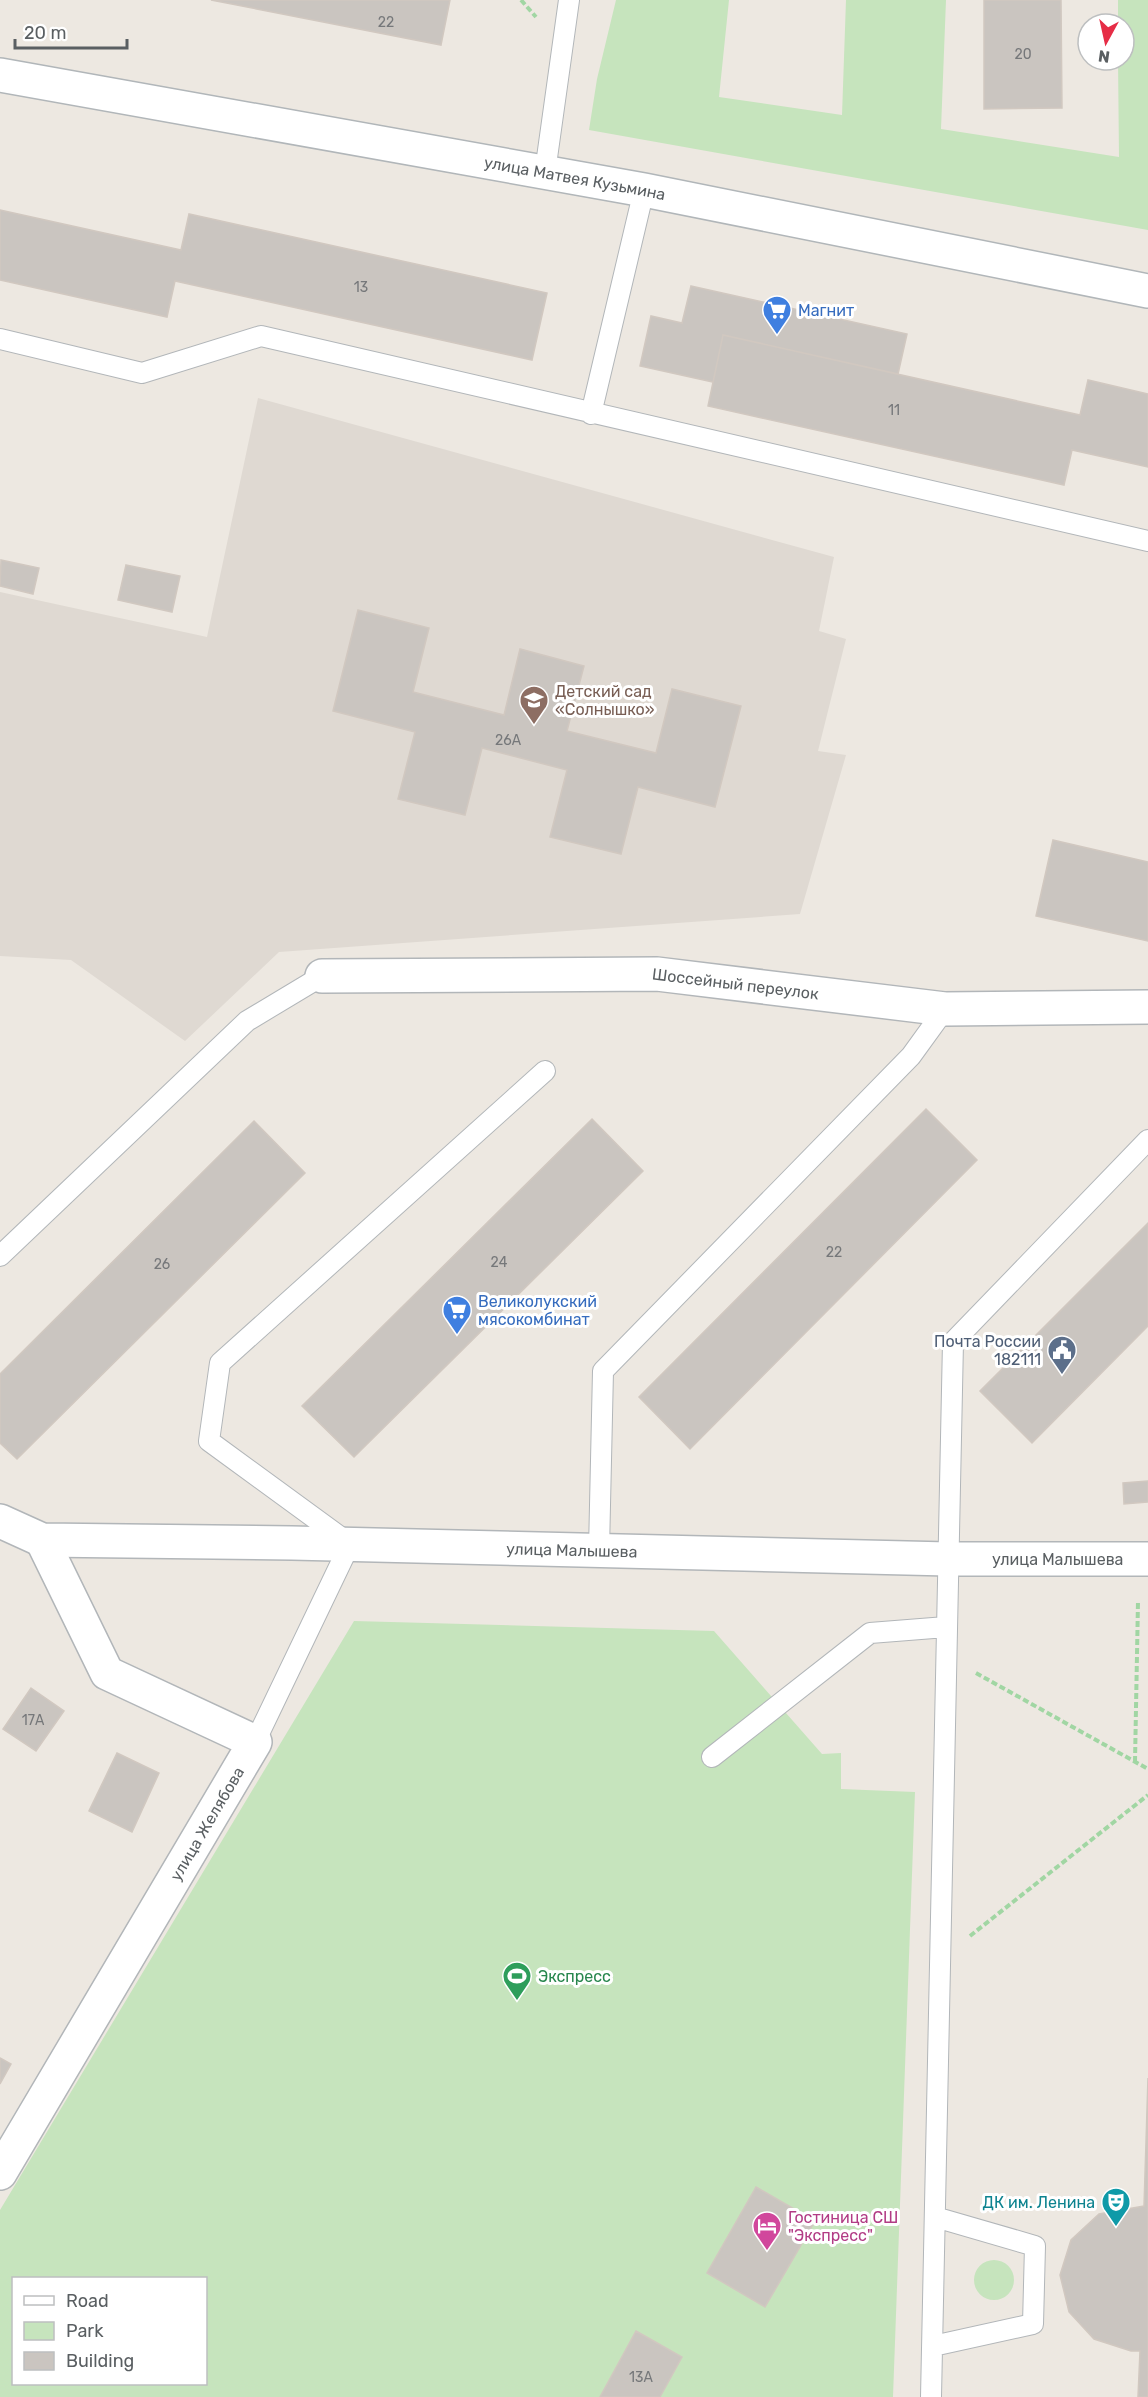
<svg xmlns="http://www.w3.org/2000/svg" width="1148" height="2397" font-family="Rubik,sans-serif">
  <rect width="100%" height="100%" fill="#ede8e1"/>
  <path fill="#dfd9d2" d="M258,398L834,557L819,631L846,639L818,751L846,755L800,914L279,952L185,1041L71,960L0,956V592L207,637Z"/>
  <path fill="#c6e4bd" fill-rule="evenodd" d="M616,0H729L719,97L842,115L846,0H946L941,129L1119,157L1118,60H1124V24H1118V0H1148V230L589,130L597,79Z
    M354,1621L714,1631L822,1754L841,1753V1789L915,1792L893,2397H0V2210ZM14,2278H206V2384H14Z
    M974 2280a20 20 0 1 1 40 0a20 20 0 1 1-40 0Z"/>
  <path fill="#cac5c0" stroke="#d1c8c0" stroke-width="1.5" d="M211,0H450L441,45Z
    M984,0H1061L1062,108L984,109Z
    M0,210L181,250L189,214L547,293L532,360L175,281L167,317L0,280Z
    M691,286L907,334L898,374L723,335L713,382L640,366L651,316L682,323Z
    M723,335L1080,415L1088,380L1148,394V467L1072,450L1064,485L708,406Z
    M1,560L39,568L33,594L0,586Z
    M126,565L180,576L172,612L118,600Z
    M358,610L429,628L413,692L504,715L520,649L584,666L567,731L656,753L672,689L741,706L715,807L638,787L621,854L550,837L567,770L482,748L465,815L398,799L415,732L333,711Z
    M1053,840L1148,862V941L1036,916Z
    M926,1109L977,1160L690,1449L639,1397Z
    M592,1119L643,1171L354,1457L302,1406Z
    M254,1121L305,1173L17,1459L0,1443V1374Z
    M1148,1223V1326L1032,1443L980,1391Z
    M1148,1481V1502L1124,1504L1123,1483Z
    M31,1688L64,1711L36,1751L3,1729Z
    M117,1753L159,1773L132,1832L89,1811Z
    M0,2058L11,2064L0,2084Z
    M1148,2078V2397H1138L1140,2351H1131L1094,2339L1069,2312L1060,2275L1071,2240L1099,2214L1144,2206Z
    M756,2187L815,2221L765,2307L707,2273Z
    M636,2331L682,2357L660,2397H600Z"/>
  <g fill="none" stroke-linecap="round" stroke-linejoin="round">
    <g stroke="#b2b6b9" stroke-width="22">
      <path id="service" d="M545,172L569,0
        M0,339L142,373L261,336L1148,541
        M591,414L644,190
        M0,1256L247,1021L322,976
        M599,1550L603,1371L911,1056L945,1009
        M255,1742L350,1544L209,1441L220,1363L545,1071
        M712,1757L870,1633L946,1627
        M933,2346L1033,2324L1035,2246L935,2217
        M931,2397L953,1342L1148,1140"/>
    </g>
    <g stroke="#b2b6b9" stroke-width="36">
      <g id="minor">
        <path id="s1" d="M322,976L657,974L945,1009L1148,1007"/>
        <path id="s2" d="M0,2173L255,1742L107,1673L42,1540"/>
      </g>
    </g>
    <g stroke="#b2b6b9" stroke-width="36">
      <g id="tertiary">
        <path id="s3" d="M0,1521L42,1540L292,1543L948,1559H1148"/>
      </g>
    </g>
    <g stroke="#b1b6b9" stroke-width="36">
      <g id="secondary">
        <path id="s4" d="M0,75L644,190L1148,291"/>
      </g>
    </g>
    <path stroke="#a1d6a3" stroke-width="4" stroke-dasharray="6 3" stroke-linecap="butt" d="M521,0L536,17
      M976,1673L1148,1769
      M1135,1762L1138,1601
      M970,1936L1148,1795"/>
    <use href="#service" stroke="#fff" stroke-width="20"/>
    <use href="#minor" stroke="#fff" stroke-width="33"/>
    <use href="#tertiary" stroke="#fff" stroke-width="33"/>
    <use href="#secondary" stroke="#fff" stroke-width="33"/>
  </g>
  <defs>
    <g id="supermarket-pin" transform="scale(1.5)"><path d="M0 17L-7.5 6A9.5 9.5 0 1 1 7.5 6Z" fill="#3f7fe0" stroke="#fff"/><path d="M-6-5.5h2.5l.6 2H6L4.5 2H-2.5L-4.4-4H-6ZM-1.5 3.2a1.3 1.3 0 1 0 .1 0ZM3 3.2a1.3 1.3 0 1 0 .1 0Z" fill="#fff"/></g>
    <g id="school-pin" transform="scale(1.5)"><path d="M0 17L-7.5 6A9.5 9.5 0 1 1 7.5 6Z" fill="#8d6e63" stroke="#fff"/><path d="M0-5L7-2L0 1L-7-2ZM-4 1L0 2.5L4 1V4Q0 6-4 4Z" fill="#fff"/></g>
    <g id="civic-pin" transform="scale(1.5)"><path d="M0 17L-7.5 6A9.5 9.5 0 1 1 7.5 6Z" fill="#5c6f8a" stroke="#fff"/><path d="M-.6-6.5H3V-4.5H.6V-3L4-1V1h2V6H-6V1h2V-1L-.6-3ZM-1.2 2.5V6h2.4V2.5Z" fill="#fff"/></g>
    <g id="stadium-pin" transform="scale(1.5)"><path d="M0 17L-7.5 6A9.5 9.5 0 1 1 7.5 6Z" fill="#2e9e5b" stroke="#fff"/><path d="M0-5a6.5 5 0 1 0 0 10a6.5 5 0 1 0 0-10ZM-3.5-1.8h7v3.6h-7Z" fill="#fff"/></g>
    <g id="theatre-pin" transform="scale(1.5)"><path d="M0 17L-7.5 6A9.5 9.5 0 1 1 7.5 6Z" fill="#0f9aa8" stroke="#fff"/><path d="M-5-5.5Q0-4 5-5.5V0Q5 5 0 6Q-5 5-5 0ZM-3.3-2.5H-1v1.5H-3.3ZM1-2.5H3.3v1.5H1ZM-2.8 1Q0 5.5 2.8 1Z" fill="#fff"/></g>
    <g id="hotel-pin" transform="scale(1.5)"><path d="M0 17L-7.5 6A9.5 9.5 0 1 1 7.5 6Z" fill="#d1479c" stroke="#fff"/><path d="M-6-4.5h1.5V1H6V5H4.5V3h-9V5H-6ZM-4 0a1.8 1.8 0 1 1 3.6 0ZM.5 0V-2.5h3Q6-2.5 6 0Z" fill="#fff"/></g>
  </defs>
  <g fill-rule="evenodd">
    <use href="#supermarket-pin" x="777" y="310"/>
    <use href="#school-pin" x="534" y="700"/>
    <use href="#supermarket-pin" x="457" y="1310"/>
    <use href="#civic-pin" x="1062" y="1350"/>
    <use href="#stadium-pin" x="517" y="1976"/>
    <use href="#theatre-pin" x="1116" y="2202"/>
    <use href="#hotel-pin" x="767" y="2226"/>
  </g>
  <g text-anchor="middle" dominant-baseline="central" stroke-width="6" stroke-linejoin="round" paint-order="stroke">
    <g font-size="14" fill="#76787a">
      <text x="386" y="22">22</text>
      <text x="1023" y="54">20</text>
      <text x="361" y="287">13</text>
      <text x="894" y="410">11</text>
      <text x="508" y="740">26А</text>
      <text x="834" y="1252">22</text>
      <text x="499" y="1262">24</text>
      <text x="162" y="1264">26</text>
      <text x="33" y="1720">17А</text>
      <text x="641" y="2377">13А</text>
    </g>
    <g font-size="16" fill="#5a5f62" stroke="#fff">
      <text stroke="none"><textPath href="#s4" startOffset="584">улица Матвея Кузьмина</textPath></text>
      <text stroke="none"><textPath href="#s1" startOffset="414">Шоссейный переулок</textPath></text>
      <text stroke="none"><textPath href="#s3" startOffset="576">улица Малышева</textPath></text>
      <text stroke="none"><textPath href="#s3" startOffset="1062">улица Малышева</textPath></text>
      <text stroke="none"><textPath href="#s2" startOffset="406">улица Желябова</textPath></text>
    </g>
    <g font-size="16" fill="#366cbe" stroke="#fff" text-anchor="start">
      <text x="798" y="310">Магнит</text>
      <text x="478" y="1301">Великолукский<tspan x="478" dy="18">мясокомбинат</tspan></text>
    </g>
    <g font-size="16" fill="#785e54" stroke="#fff" text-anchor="start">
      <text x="555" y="691">Детский сад<tspan x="555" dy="18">«Солнышко»</tspan></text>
    </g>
    <g font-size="16" fill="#4e5e75" stroke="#fff" text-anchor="end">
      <text x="1041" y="1341">Почта России<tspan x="1041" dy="18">182111</tspan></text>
    </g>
    <g font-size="16" fill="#27864d" stroke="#fff" text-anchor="start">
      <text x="538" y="1976">Экспресс</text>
    </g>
    <g font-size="16" fill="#0d838f" stroke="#fff" text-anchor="end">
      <text x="1095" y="2202">ДК им. Ленина</text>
    </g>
    <g font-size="16" fill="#b23c85" stroke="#fff" text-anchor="start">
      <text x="788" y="2217">Гостиница СШ<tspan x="788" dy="18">"Экспресс"</tspan></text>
    </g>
  </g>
  <rect x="12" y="2277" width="195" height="108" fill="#ffffff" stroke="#bdbfc0" stroke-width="1.5"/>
  <rect x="24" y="2296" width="30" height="9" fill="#ffffff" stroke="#bdbfc0" stroke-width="1.5"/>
  <text x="66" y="2307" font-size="18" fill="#5a5f62">Road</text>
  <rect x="24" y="2322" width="30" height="18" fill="#c6e4bd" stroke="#bdbfc0" stroke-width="1.5"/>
  <text x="66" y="2337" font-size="18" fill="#5a5f62">Park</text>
  <rect x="24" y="2352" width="30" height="18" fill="#cac5c0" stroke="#bdbfc0" stroke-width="1.5"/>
  <text x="66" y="2367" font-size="18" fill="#5a5f62">Building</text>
  <g transform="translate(1106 42) rotate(188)"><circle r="28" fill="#ffffff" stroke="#bdbfc0" stroke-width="1.5"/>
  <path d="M0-4.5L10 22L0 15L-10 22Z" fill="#e62d46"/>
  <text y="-9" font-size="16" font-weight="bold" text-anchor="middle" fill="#5a5f62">N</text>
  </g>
  <path d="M15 39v9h112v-9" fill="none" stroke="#5a5f62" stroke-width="3"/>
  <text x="24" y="39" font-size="18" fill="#5a5f62" stroke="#ffffff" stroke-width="4.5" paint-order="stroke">20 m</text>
</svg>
